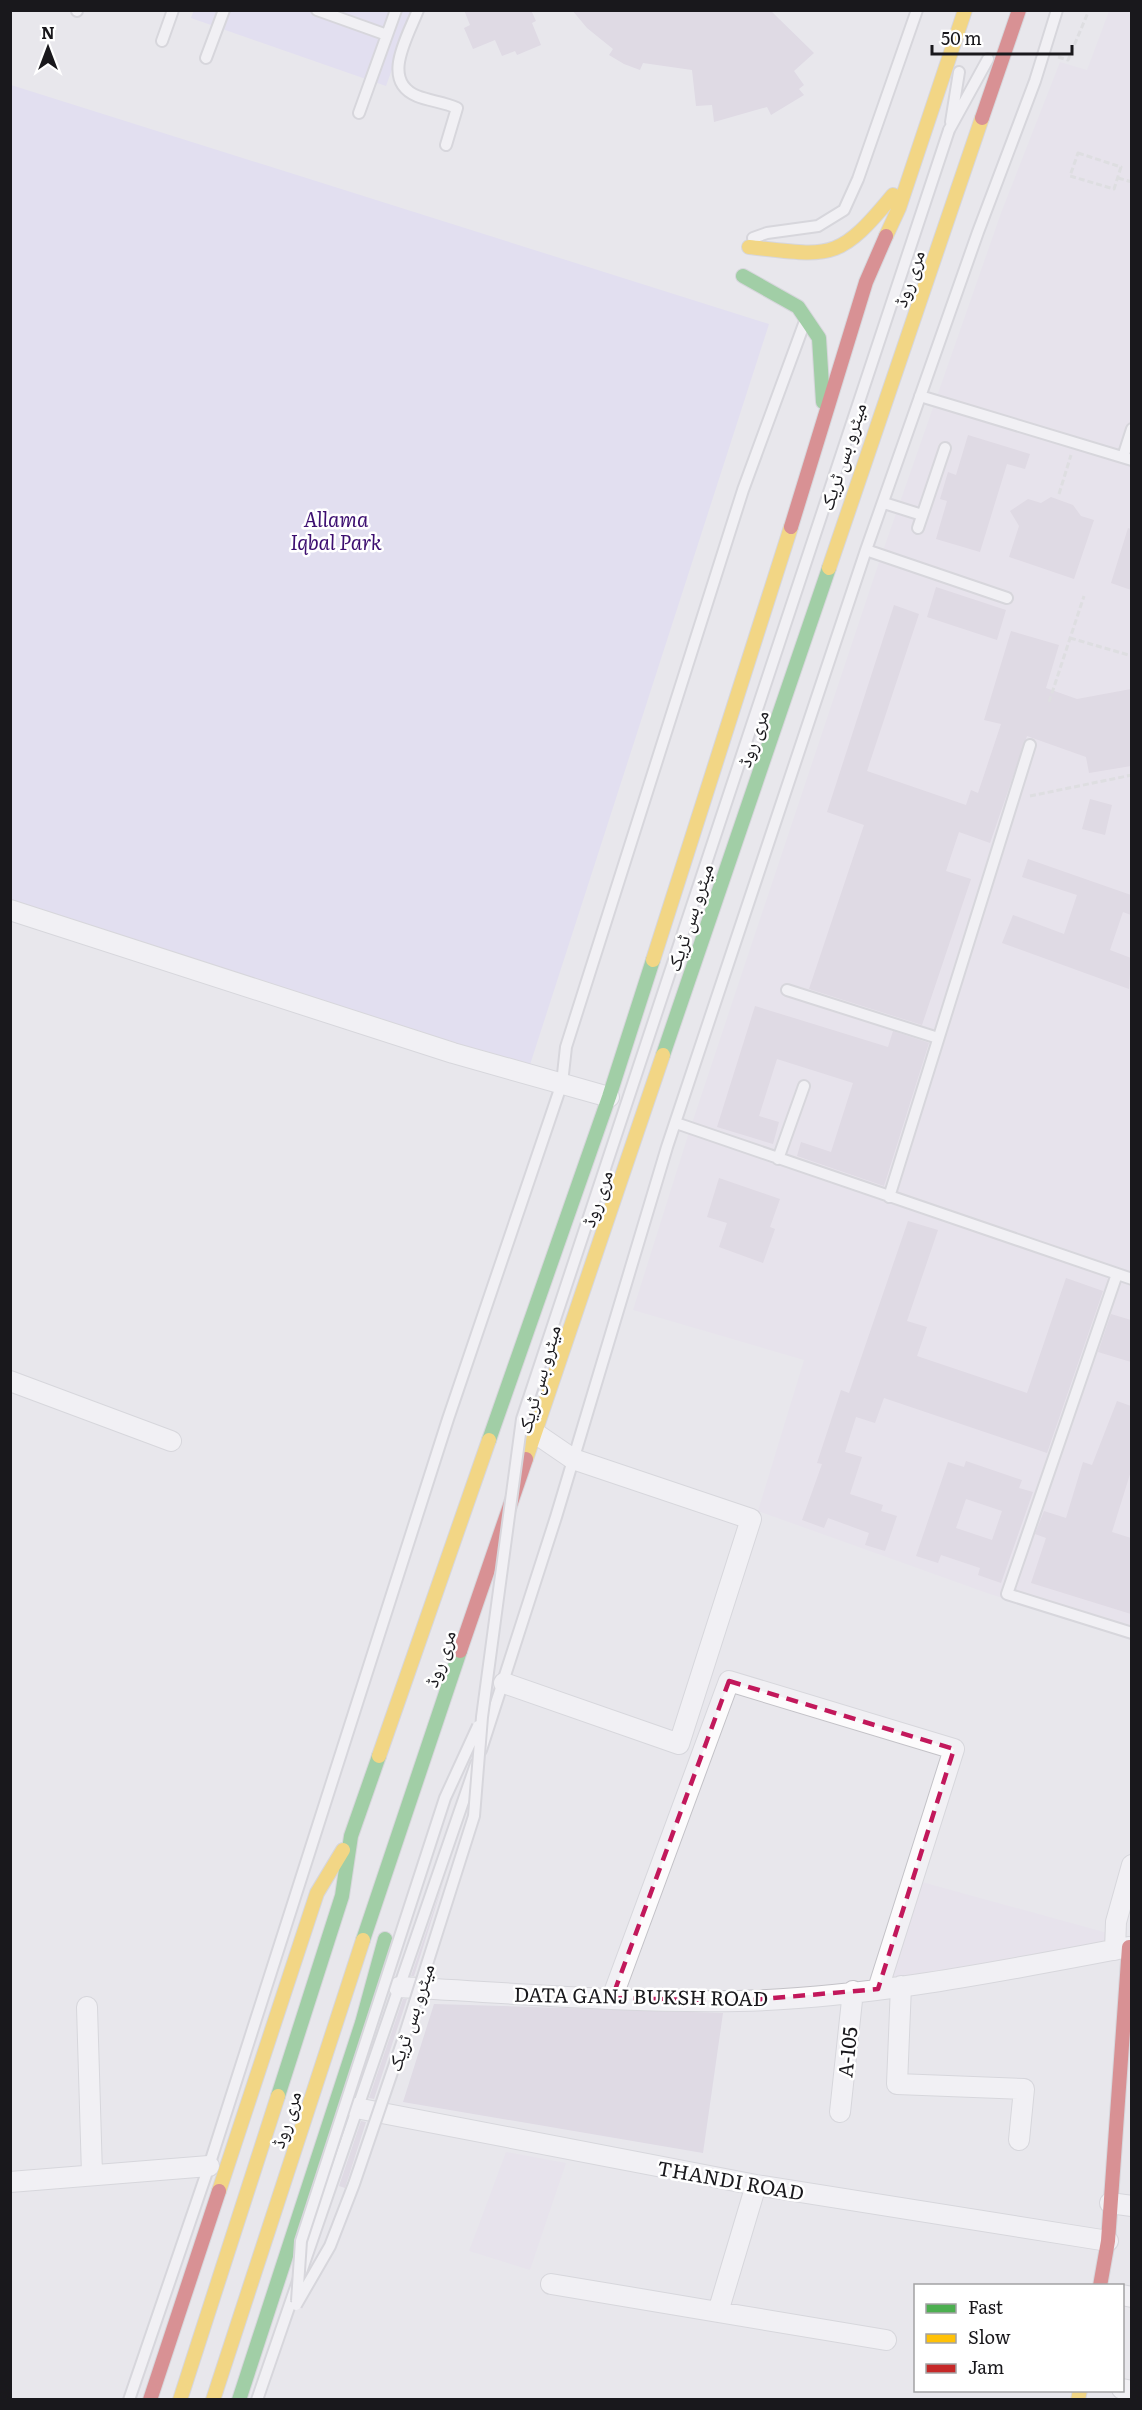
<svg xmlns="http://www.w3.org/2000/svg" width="1142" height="2410" font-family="Literata,'Noto Naskh Arabic',serif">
  <rect width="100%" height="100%" fill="#e8e7ec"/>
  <path fill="#e7deea" d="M1109,11H1131V1640L987,1593L758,1511L804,1360L633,1310L690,1129L878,565L1001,213L1060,62L1087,70Z
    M922,1882L1111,1934L1105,1942L1037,1958L890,1980Z
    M506,2152L566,2163L530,2270L469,2251Z"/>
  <path fill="#dcd4f3" d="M194,10L413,11L386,86L191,18Z
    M11,85L769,324L527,1074L11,908Z"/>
  <path fill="#d5c9d9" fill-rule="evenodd" d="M464,10H531L536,21L532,23L541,45L517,55L515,51L502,56L495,40L473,49L464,28L470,25Z
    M572,10H770L814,53L794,71L804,85L799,89L804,95L771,115L767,107L714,122L712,105L696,106L692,70L643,63L640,70L624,64L609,55L613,49L587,28Z
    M968,435L1030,454L1025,469L1007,464L980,552L936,539L947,501L940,499L948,472L956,475Z
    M1051,497L1073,505L1081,516L1094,520L1074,579L1009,557L1019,526L1010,511L1028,499L1041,503Z
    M1128,528L1131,529V590L1111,583Z
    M936,587L1006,610L997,640L927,617Z
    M894,605L919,614L867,771L966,805L971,790L978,793L1001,724L984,720L1011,631L1059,645L1046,688L1077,699L1131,689V766L1089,773L1086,757L1027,736L990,843L959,832L946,871L971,879L922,1025L809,989L864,825L827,812Z
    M1090,799L1112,805L1105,835L1082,829Z
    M1028,859L1131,895V915L1123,912L1110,950L1131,958L1129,989L1002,943L1013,915L1064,934L1077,895L1022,877Z
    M755,1006L888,1047L893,1031L929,1043L884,1186L797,1156L801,1142L831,1152L853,1083L777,1059L759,1116L779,1122L773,1144L717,1127Z
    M719,1178L780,1199L770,1227L775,1229L763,1263L719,1247L727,1223L707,1217Z
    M908,1221L938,1230L907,1321L927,1327L917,1356L1027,1393L1066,1278L1103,1291L1047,1453L884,1398L875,1423L856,1417L845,1452L862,1457L850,1494L883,1505L881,1511L897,1516L885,1551L865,1545L869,1533L828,1518L824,1528L802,1520L822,1464L817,1463L841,1390L849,1393Z
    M1111,1314L1131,1320V1362L1098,1352Z
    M1117,1401L1131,1406V1471L1112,1532L1131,1538V1614L1031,1583L1046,1538L1035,1534L1044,1511L1066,1518L1083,1462L1092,1465Z
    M966,1461L1022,1480L1019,1488L1033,1492L1001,1583L978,1575L980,1568L941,1555L938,1563L916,1556L948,1462L964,1467ZM966,1499L1002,1511L992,1540L956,1528Z
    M445,1877L414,1976H411Z
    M403,1999H407L374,2099L369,2098Z
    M434,2004L723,2013L703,2153L403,2102Z
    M361,2121L366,2122L345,2188L339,2186Z"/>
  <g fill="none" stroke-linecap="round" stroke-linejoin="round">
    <g stroke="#c3c2c7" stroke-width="14">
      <path id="lane" d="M317,10L387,35
        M418,10C408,36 380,81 417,96C429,101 444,102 457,108L446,145
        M77,11V10
        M162,41L173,10
        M206,58L224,10
        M359,113L396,10
        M951,122L959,72
        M949,130L988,59
        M753,238L767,233L818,226L844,210L858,179L917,10
        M920,396L1132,460
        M1123,457L1132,429
        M884,503L922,515
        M918,528L945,448
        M866,550L1007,598
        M787,990L938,1038
        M676,1123L1132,1279
        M778,1159L804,1086
        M889,1197L1030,745
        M1117,1274L1007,1594L1132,1633
        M481,1750L556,1517L667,1147L866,550L978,232L1035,81L1057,10
        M129,2400L209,2166L448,1419L562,1083L566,1047L743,490L804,324
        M257,2400L476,1764"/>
    </g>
    <g stroke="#c3c2c7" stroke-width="22">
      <path id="street" d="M10,910L453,1053L609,1097
        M10,1381L171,1441
        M504,1683L679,1744L751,1519L573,1459L535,1433
        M1115,1950L1116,1922L1132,1865
        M901,1986L897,2084L1024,2089L1019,2140
        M399,1987C512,1993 626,2003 739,2001C869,1998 1001,1971 1129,1947
        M612,1998L729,1681L954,1749L878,1989
        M87,2007L92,2174
        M356,2108L756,2185L1108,2241
        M840,2112L853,1991
        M10,2182L209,2166
        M756,2185L718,2312L886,2340
        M1110,2203L1132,2206
        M551,2284L718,2312
        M1122,2295L1132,2297
        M1122,2389L1132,2391"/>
    </g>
    <g stroke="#c3c2c7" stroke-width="16">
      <path id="fast" d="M743,276L798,307L819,338L823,402
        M663,1055L829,568
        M489,1440L609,1097L653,960
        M363,1940L460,1651
        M278,2096L342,1896L351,1836L379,1756
        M239,2400L362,2023L385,1939"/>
    </g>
    <g stroke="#c3c2c7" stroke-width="16">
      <path id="slow" d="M886,236L899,208L965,10
        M749,247C831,256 838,262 893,195
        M829,568L982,118
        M653,960L791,527
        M526,1459L663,1055
        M379,1756L489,1440
        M219,2191L317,1893L343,1850
        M180,2400L278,2096
        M213,2400L363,1940
        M1078,2400L1080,2390"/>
    </g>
    <g stroke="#c3c2c7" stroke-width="16">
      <path id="jam" d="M982,118L1019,10
        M791,527L866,282L886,236
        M460,1651L526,1459
        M1100,2286L1108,2241L1129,1947H1132
        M150,2400L219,2191"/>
    </g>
    <path stroke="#d2d2d3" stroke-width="3" stroke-dasharray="6 3" stroke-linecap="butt" d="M1058,57L1068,60L1089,10
      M1078,153L1121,167L1114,189L1070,176Z
      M1118,178L1132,182
      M1059,494L1071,455
      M1070,638L1132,656
      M1049,702L1084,596
      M1030,796L1132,775"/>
    <use href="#lane" stroke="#fcfbfc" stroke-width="10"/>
    <use href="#street" stroke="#fcfbfc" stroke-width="20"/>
    <use href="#fast" stroke="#4caf50" stroke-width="14"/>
    <use href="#slow" stroke="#ffc107" stroke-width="14"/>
    <use href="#jam" stroke="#c62828" stroke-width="14"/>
    <g stroke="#c3c2c7" stroke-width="14" stroke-linecap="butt">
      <path id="lane-bridge" d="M297,2301L301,2241L445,1798L478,1726
        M296,2305L330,2246L354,2184L403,2040L474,1816L482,1717L522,1419L949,130"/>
    </g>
    <use href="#lane-bridge" stroke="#fcfbfc" stroke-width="10"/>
  </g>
  <path d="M0 0H1142V2410H0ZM729,1681L954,1749L878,1989L740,2001L612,1998Z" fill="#e8e7ec" fill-opacity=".55" fill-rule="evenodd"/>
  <path fill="none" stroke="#c2185b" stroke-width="4.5" stroke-dasharray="12 8" stroke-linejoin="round" d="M729,1681L954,1749L878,1989L740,2001L612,1998Z"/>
  <g text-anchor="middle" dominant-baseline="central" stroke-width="5" stroke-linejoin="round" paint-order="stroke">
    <g font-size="20" fill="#19181c" stroke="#fff">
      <text transform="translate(907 278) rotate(-71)">مری روڈ</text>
      <text transform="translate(841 456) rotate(-72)">میٹرو بس ٹریک</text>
      <text transform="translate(751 738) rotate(-71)">مری روڈ</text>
      <text transform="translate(688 917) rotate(-72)">میٹرو بس ٹریک</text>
      <text transform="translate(595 1198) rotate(-71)">مری روڈ</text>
      <text transform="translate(537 1379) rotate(-74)">میٹرو بس ٹریک</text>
      <text transform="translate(438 1658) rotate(-71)">مری روڈ</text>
      <text transform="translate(641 1995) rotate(1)">DATA GANJ BUKSH ROAD</text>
      <text transform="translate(409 2017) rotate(-72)">میٹرو بس ٹریک</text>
      <text transform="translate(846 2052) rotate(-84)">A-105</text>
      <text transform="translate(284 2119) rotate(-72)">مری روڈ</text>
      <text transform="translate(731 2179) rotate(10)">THANDI ROAD</text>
    </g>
    <g font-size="20" font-style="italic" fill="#3d0f70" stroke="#fff">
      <text x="336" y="518">Allama<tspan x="336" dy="23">Iqbal Park</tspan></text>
    </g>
  </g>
  <rect width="1142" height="2410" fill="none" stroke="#19181c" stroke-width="24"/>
  <rect x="914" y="2284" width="210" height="108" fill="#ffffff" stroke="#a3a3a4" stroke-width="1.5"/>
  <rect x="926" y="2304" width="30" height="9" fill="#4caf50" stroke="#a3a3a4" stroke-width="1.5"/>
  <text x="968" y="2314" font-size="18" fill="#19181c">Fast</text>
  <rect x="926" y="2334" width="30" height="9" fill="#ffc107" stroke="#a3a3a4" stroke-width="1.5"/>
  <text x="968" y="2344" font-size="18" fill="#19181c">Slow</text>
  <rect x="926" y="2364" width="30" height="9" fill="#c62828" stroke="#a3a3a4" stroke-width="1.5"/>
  <text x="968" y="2374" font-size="18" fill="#19181c">Jam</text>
  <g transform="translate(48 48)" stroke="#ffffff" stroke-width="4.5" paint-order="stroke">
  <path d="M0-4.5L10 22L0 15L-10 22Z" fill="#19181c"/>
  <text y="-9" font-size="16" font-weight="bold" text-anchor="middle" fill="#19181c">N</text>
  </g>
  <path d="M932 45v9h140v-9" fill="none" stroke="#19181c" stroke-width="3"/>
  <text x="941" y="45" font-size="18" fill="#19181c" stroke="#ffffff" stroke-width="4.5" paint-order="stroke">50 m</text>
</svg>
